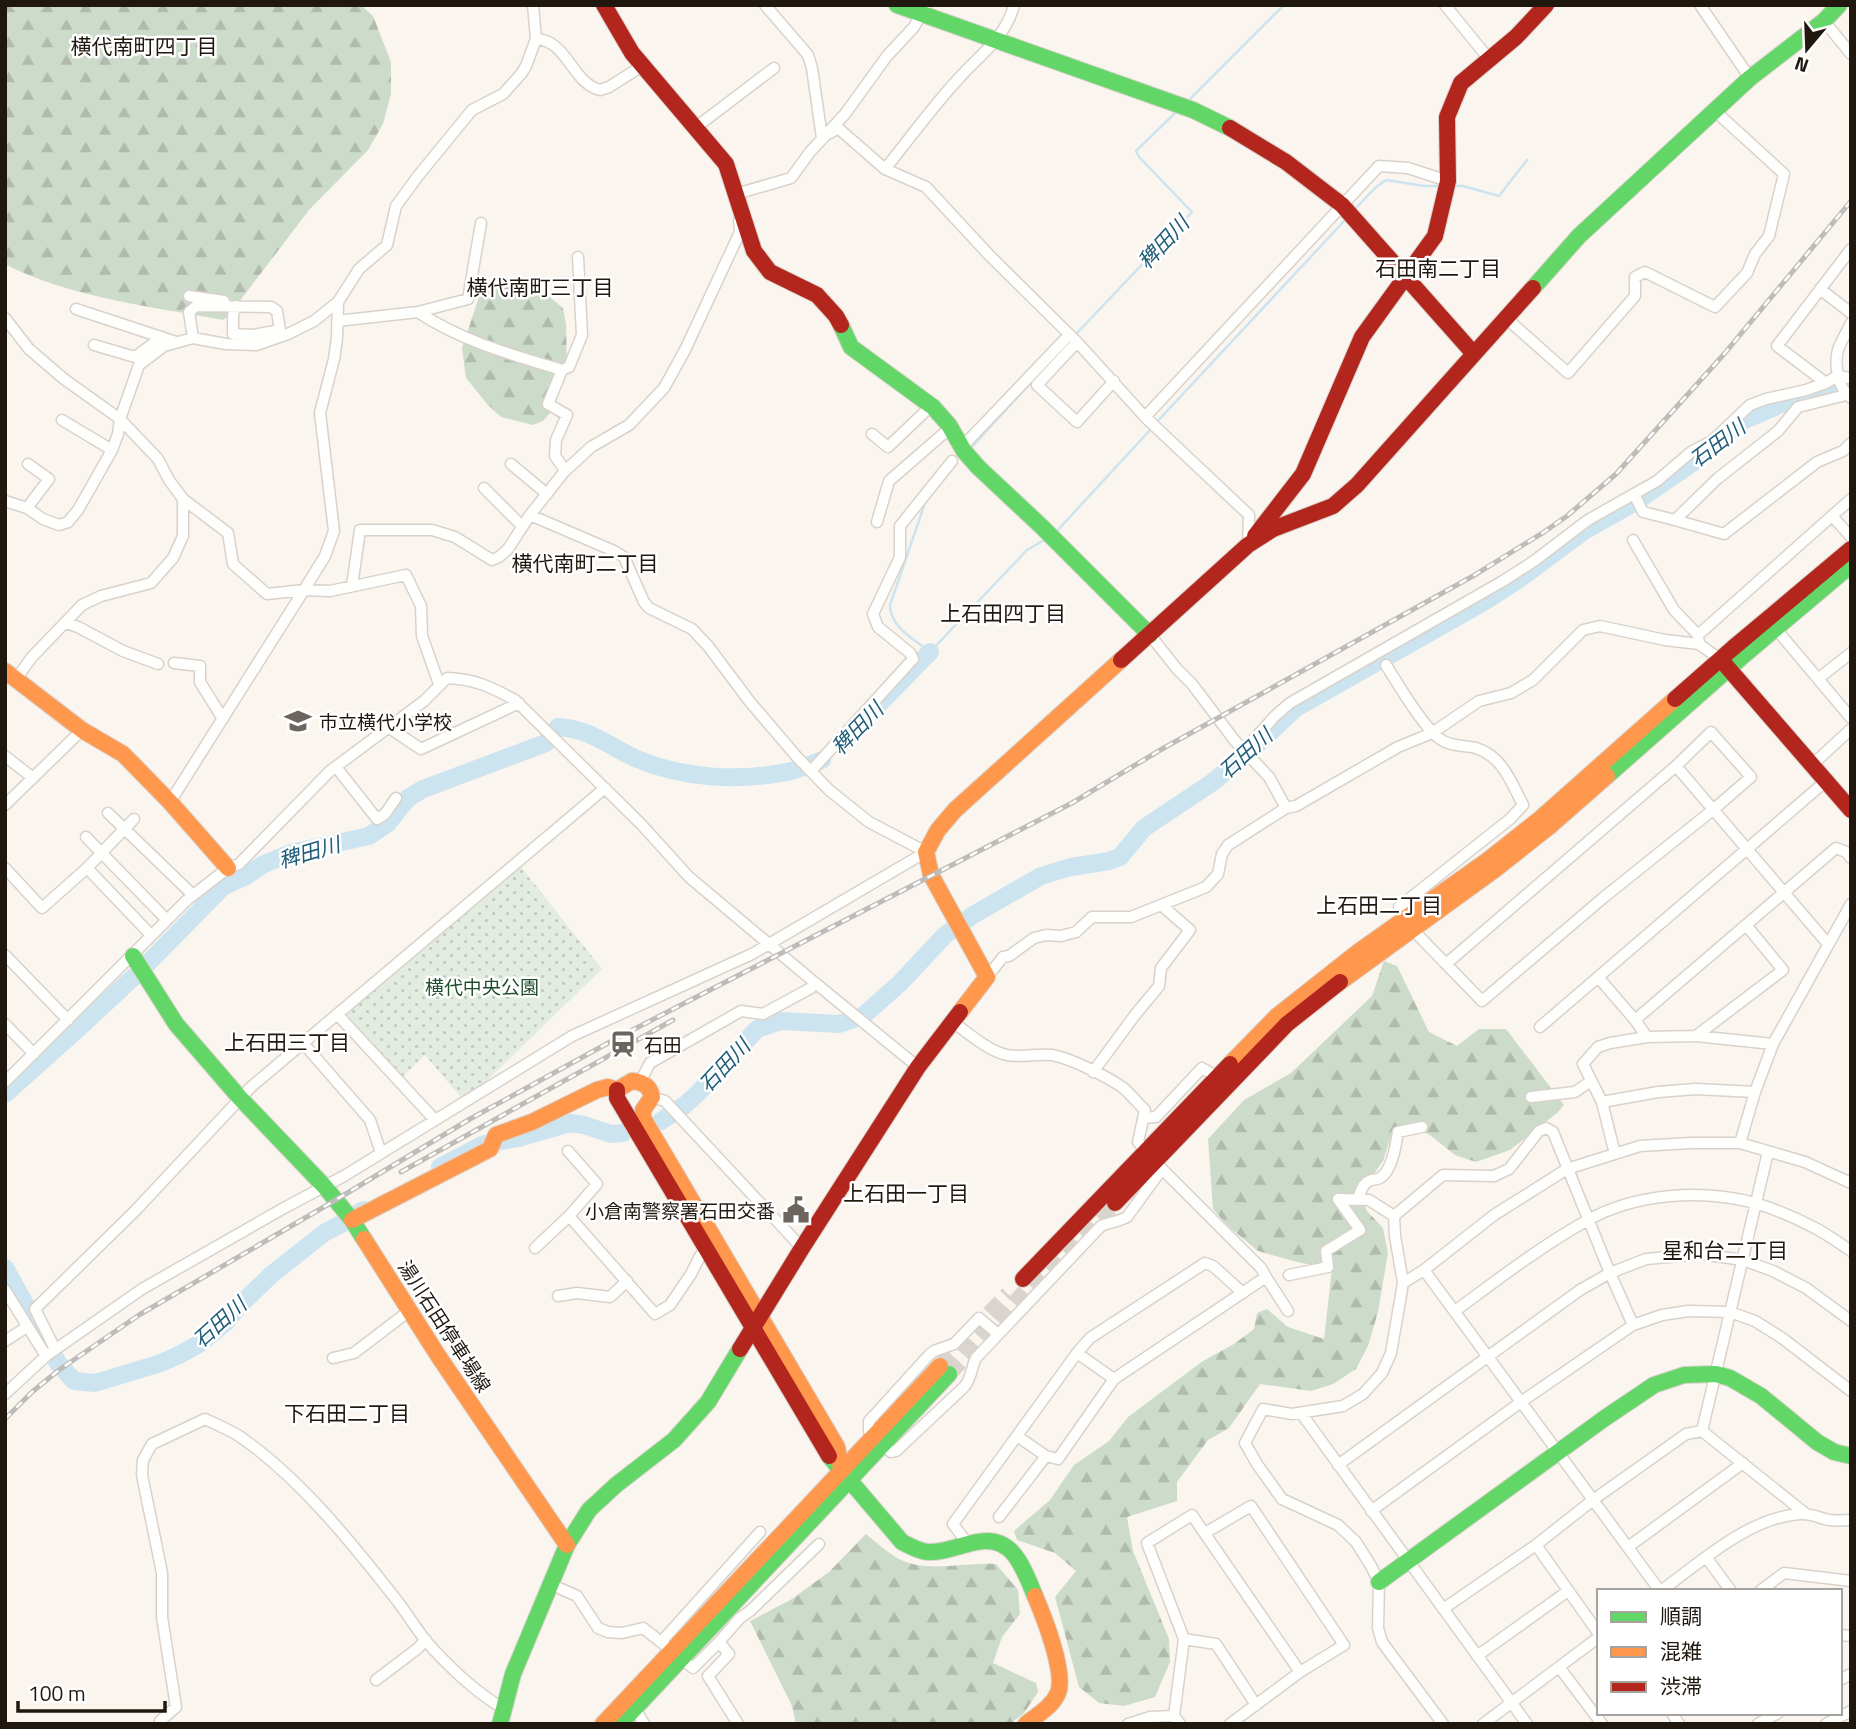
<svg xmlns="http://www.w3.org/2000/svg" width="1856" height="1729" font-family="'Titillium Web','Noto Sans JP',sans-serif">
  <defs>
    <pattern id="grass-dots" width="8" height="8" patternUnits="userSpaceOnUse" patternTransform="scale(1.75)"><rect width="8" height="8" fill="#e2ece0"/><path d="M2 2h.1M6 6h.1" fill="none" stroke="#c2cabf" stroke-width="1.8" stroke-linecap="round"/></pattern>
    <pattern id="forest-firs" width="22" height="20" patternUnits="userSpaceOnUse" patternTransform="scale(1.75)"><rect width="22" height="20" fill="#cddbcb"/><path d="M5 1l3.5 6h-7zM16 11l3.5 6h-7z" fill="#b0bbad"/></pattern>
  </defs>
  <rect width="100%" height="100%" fill="#faf5ef"/>
  <path fill="url(#grass-dots)" d="M517,862L602,969L465,1102L425,1055L399,1080L337,1014Z"/>
  <path fill="url(#forest-firs)" d="M5,5H361L373,16L391,62V94L383,124L368,150L309,210L229,315L223,320C154,307 67,297 5,264Z
    M503,278C529,278 544,292 563,308L566,324L567,369L552,411L543,421L533,425L501,417L488,405L466,378L462,348L480,294L493,282Z
    M1384,961L1397,966L1429,1032L1457,1046L1479,1029H1506L1564,1105L1557,1113L1510,1150L1476,1162L1455,1155L1430,1135L1411,1128L1394,1127L1383,1161L1360,1194L1367,1211L1383,1228L1388,1253L1378,1312L1368,1346L1356,1369L1333,1384L1311,1391L1260,1384L1229,1428L1208,1440L1177,1482V1501L1127,1517L1133,1551L1169,1639L1170,1662L1155,1697L1124,1706L1099,1703L1079,1687L1055,1597L1076,1571L1055,1553L1017,1540L1014,1531L1050,1500L1074,1465L1109,1441L1128,1417L1203,1361L1234,1344L1254,1329L1257,1313L1267,1309L1288,1327L1324,1339L1332,1269L1297,1262L1258,1251L1228,1226L1213,1209L1208,1139L1244,1100L1291,1073L1372,996Z
    M866,1534C876,1542 886,1551 897,1558C925,1574 964,1562 996,1564L1018,1590L1020,1614L1002,1637L993,1663L1036,1683L1038,1692L1024,1713L1010,1724H796L792,1706L750,1621L792,1599L829,1572Z"/>
  <g fill="none" stroke-linecap="round" stroke-linejoin="round">
    <path stroke="#cce4f0" stroke-width="2.5" d="M1187,102L1284,5
      M1451,186H1463L1499,196L1527,160
      M1355,209L1375,188L1386,180L1424,186H1441
      M1076,334L1192,212L1139,157L1136,151L1177,111
      M1155,424L1346,219
      M969,450L1050,362
      M926,500L890,605C890,627 914,639 930,652L1027,550L1044,540
      M1056,532L1151,429"/>
    <path stroke="#cce4f0" stroke-width="18" d="M876,707L930,652
      M5,1094L80,1027L140,971L224,886L246,876L262,865L291,853L369,836L387,824L408,798L423,789L546,743L558,727C591,729 608,746 637,759C683,778 737,782 786,772C798,770 810,765 822,760
      M661,1121L685,1105L698,1093L757,1029L781,1021L839,1024L863,1016L900,983L945,935L973,915L1041,876L1071,867L1109,861L1120,857L1144,828L1213,782L1248,753L1296,708L1484,602L1522,577L1584,531L1634,503L1701,457L1740,422L1786,402L1851,384
      M440,1167L484,1144L518,1138L570,1123L584,1125L611,1134L623,1133
      M5,1268L58,1363L74,1381L95,1383L158,1364L177,1356L199,1344L225,1323L240,1305L271,1275L324,1233L351,1219L353,1216L364,1210"/>
    <path stroke="#d9d4cd" stroke-width="16" stroke-dasharray="16 8" stroke-linecap="butt" d="M940,1366L1008,1294
      M949,1374L1032,1284L1115,1203"/>
    <g stroke="#d9d2ca" stroke-width="13">
      <path id="street" d="M765,5L808,55L812,68L822,138
        M1445,5L1489,59
        M1700,5L1750,78
        M1824,21L1851,54
        M536,39C567,40 572,83 600,90L609,87L642,66
        M695,128L774,68
        M830,133L838,128L885,169L926,187L989,255L1077,342L1145,417L1249,515L1248,545
        M885,169C910,138 933,106 960,77C981,54 1006,37 1014,5
        M736,198V194L791,178L810,152L845,114L887,56L914,27L926,5
        M1820,289L1851,313
        M189,296L224,301
        M76,309L176,342
        M418,312L468,299L481,223
        M5,318L29,349L64,379L120,419L158,459L169,480L183,499L228,533L233,564L267,594L304,590L330,591L406,575L421,606L422,636L439,684
        M1506,318L1568,373L1635,296V277L1645,272L1715,307L1747,273L1755,254L1769,236L1784,174L1715,111
        M337,321L418,312C461,341 513,355 562,370
        M1851,323C1847,332 1841,341 1838,350C1834,364 1838,389 1851,398
        M193,338L189,312L196,306L271,307L277,311L280,330L253,335L233,334V315L236,306
        M1077,342L1037,385L1077,422L1114,381
        M94,345L135,357L162,337
        M1826,383L1777,346L1851,249
        M1846,395L1798,407L1778,431L1717,479L1675,520L1724,534L1817,462L1843,451L1851,443
        M1145,417L1379,166L1408,168L1448,181
        M62,420L112,450
        M872,434L888,447L931,406
        M962,447L1069,335
        M511,464L547,494
        M565,470L555,456L556,440L567,415L548,404L562,370L569,367L582,335L578,257
        M484,488L522,526
        M1634,494L1643,512L1675,520
        M5,501L27,508L43,519L59,525L68,522L78,510L112,450L118,434L120,419L139,365L164,346L193,338L226,344L256,345L288,334L314,321L338,302L359,269L387,245L396,206L418,176L472,110L503,94L521,74L526,66L536,39L533,5
        M27,508L49,479L28,464
        M530,515L614,551L624,557L644,602L649,608L692,629L708,646L750,702L797,757L829,790L869,822L926,852
        M1832,516L1851,537
        M877,522L889,481L950,428
        M1633,540L1674,610L1698,635
        M352,586L360,530H432L455,537L492,560L499,557L508,549L530,515L564,472L591,447L629,425L664,388L685,350L740,232L739,221
        M66,623L78,627L123,651L158,664
        M1776,629L1851,718
        M1150,635L1177,669L1192,684L1235,741L1269,777L1286,808
        M1699,644L1698,635L1851,499
        M174,663L200,666V682L223,719
        M1386,665C1398,684 1423,727 1440,739C1451,747 1464,745 1476,748C1503,757 1511,782 1523,805L1510,819L1399,907L1406,918
        M1819,678L1851,653
        M16,679L32,657L82,605L101,596L151,583L173,558L183,536V499
        M388,727L421,749L519,703
        M1245,749L1275,716L1290,703L1503,581L1534,561L1588,520L1657,481L1691,452L1712,441L1750,405L1766,399L1806,390L1826,383L1837,376L1851,378
        M5,756L33,778
        M1812,765L1851,729
        M1676,766L1828,944
        M336,767L377,819L385,814L396,798
        M811,771L913,659L910,653L878,627L873,614L900,557V526L952,461
        M170,802L304,590L325,556L334,531L320,413L334,359L337,338L338,302
        M5,805L82,730
        M108,813L193,895
        M86,837L167,920
        M5,868L42,908L87,868L151,935
        M87,868L134,819
        M1413,930L1482,1001L1603,898L1714,809L1751,777L1711,732L1676,766L1446,964
        M5,955L68,1020
        M987,977L1003,957L1009,956L1034,938L1046,935L1061,936L1076,932L1092,917H1131L1206,887L1218,874L1222,854L1228,845L1286,808L1296,806L1398,747L1432,733L1479,701L1511,693L1533,680L1583,630L1600,626L1665,640L1699,644L1721,660
        M1598,977L1635,1020L1647,1037
        M337,1014L435,1120
        M1635,1020L1836,848L1846,852L1851,858
        M5,1024L34,1054
        M1540,1027L1826,781
        M1696,1036L1783,970L1746,925
        M303,1043L370,1120L381,1153
        M1093,1072L1135,1015L1159,986L1161,968L1190,930L1161,905
        M5,1082L188,899L228,868L239,864L330,771L424,701L447,678C475,679 491,687 515,700L641,824L689,877L814,982L918,1067
        M640,1082L650,1063L741,1011L763,1014L811,988L814,982
        M652,1097L665,1101L802,1248
        M1531,1097L1575,1092L1591,1081
        M1602,1102L1658,1092L1696,1089L1755,1092
        M1143,1118L1156,1117L1202,1068L1217,1077
        M1740,1143L1755,1092L1773,1044L1851,904
        M568,1151L597,1184L569,1216L655,1314L670,1305L691,1274L700,1256L707,1251
        M1615,1154L1602,1102L1583,1064L1598,1047L1610,1043L1647,1037L1696,1036L1773,1044
        M1162,1169L1261,1268L1266,1277
        M1358,1200C1360,1193 1362,1184 1369,1181C1374,1178 1375,1181 1380,1178C1392,1171 1396,1145 1398,1132L1422,1127
        M535,1248L569,1216
        M1424,1270L1660,1591
        M1289,1275L1328,1267L1326,1251L1360,1230L1338,1199L1369,1200L1394,1216
        M1403,1283L1424,1270L1494,1215L1567,1169L1640,1146L1691,1143H1740L1805,1162L1851,1183
        M5,1290L46,1356
        M558,1296L577,1293L610,1297L627,1281
        M1455,1311C1497,1280 1541,1246 1588,1220C1637,1193 1701,1189 1755,1203C1775,1209 1796,1218 1815,1228C1827,1234 1839,1243 1851,1251
        M5,1341L27,1327
        M55,1349L35,1309L135,1211L251,1087L605,788
        M333,1358L354,1353L409,1311
        M1114,1379L1266,1277L1288,1311
        M5,1394L46,1356L142,1289L284,1208L344,1176L572,1036L752,954L926,852
        M1301,1413L1527,1724
        M1702,1431L1768,1152
        M1702,1431L1806,1514
        M874,1436L869,1431V1421L929,1355L934,1351L954,1344L979,1318L998,1334
        M883,1445L891,1452L896,1451L964,1387C972,1378 971,1368 976,1358L1101,1226C1110,1222 1118,1222 1127,1217L1162,1169L1138,1142L1145,1110C1137,1103 1130,1093 1122,1087C1106,1076 1070,1058 1052,1055C1036,1053 1019,1059 1003,1054C985,1048 968,1033 953,1022
        M1046,1456L1058,1459L1114,1379L1077,1353
        M1338,1465L1580,1290L1610,1273L1646,1259L1701,1254L1743,1260L1773,1271L1806,1288L1851,1321
        M1371,1511L1521,1402L1633,1325L1662,1315L1688,1311L1730,1312L1755,1321L1782,1338L1851,1391
        M999,1517L1046,1456L1017,1436
        M1205,1533L1251,1506L1344,1645L1300,1672L1230,1724
        M967,1543L953,1524L1077,1353L1090,1338L1205,1263L1213,1266L1243,1293
        M1536,1545L1599,1634
        M1628,1547L1743,1463
        M1706,1557L1731,1591
        M550,1584L577,1596L598,1628L608,1632L622,1633L643,1628L661,1642
        M1661,1591C1700,1562 1752,1515 1803,1514C1812,1514 1820,1518 1829,1520C1836,1521 1844,1520 1851,1520
        M1760,1591L1784,1573L1851,1581
        M1443,1609L1536,1545L1593,1500L1686,1434L1702,1431
        M1840,1635L1851,1636
        M1184,1639L1216,1644L1256,1705
        M719,1642L740,1618L750,1611L819,1544
        M1477,1656L1568,1591
        M1559,1667L1602,1724
        M376,1680L417,1649L426,1640
        M1840,1680L1851,1674
        M635,1708L644,1724
        M1672,1713L1679,1724
        M160,1724V1721L176,1707L162,1617V1573L142,1475L143,1460L152,1444L205,1419C216,1424 228,1429 239,1436C298,1476 351,1542 395,1598C406,1612 415,1627 426,1641C445,1663 477,1694 503,1708
        M738,1724L708,1676L729,1654L719,1642L693,1668L661,1642L760,1532
        M1128,1724L1150,1717L1174,1716
        M1180,1724L1174,1716L1184,1639L1147,1543L1192,1515L1300,1672
        M1443,1724L1382,1642L1378,1628L1379,1582L1371,1566L1356,1542L1338,1525L1282,1499L1257,1464L1245,1443L1263,1409L1292,1414L1343,1406L1363,1394L1382,1373L1391,1353L1403,1283L1395,1236L1394,1216L1443,1175L1494,1176L1509,1169L1539,1131L1546,1128L1553,1132L1610,1273L1633,1325
        M1483,1724L1599,1637
        M1758,1724L1778,1713
        M1826,1724L1851,1711"/>
    </g>
    <g stroke="#d9d2ca" stroke-width="18">
      <path id="fast" d="M897,5L1193,110L1230,128
        M1533,288L1579,236L1750,78L1824,21L1839,5
        M841,325L851,347L933,407L949,425L964,451L978,467L1042,527L1150,635
        M1607,776L1743,656L1851,565
        M133,956L176,1024L240,1098L325,1187L352,1220L364,1239
        M829,1456L902,1542C910,1546 918,1551 928,1552C955,1554 988,1526 1012,1552C1023,1564 1029,1582 1035,1596
        M1379,1582L1605,1418L1654,1385L1684,1375L1716,1374L1730,1378L1761,1396L1817,1442L1834,1452L1851,1456
        M500,1724L513,1674L567,1545L589,1510L616,1485L674,1440L708,1402L740,1349
        M620,1724L949,1374"/>
    </g>
    <g stroke="#d9d2ca" stroke-width="18">
      <path id="slow" d="M5,671L82,730L123,754L170,802L228,868
        M1340,982L1497,868L1550,826L1607,776
        M960,1012L987,977L931,875L926,852L938,830L955,810L1121,660
        M1230,1064L1277,1016L1358,952L1488,860L1541,818L1675,699
        M617,1090L632,1081C643,1082 650,1086 652,1097L643,1110V1118L837,1447L841,1468
        M352,1220L490,1149L496,1135L532,1122L597,1090L608,1087L617,1090
        M364,1239L439,1357L567,1545
        M603,1724L940,1366
        M1026,1724C1037,1715 1052,1707 1058,1693C1066,1673 1044,1617 1035,1596"/>
    </g>
    <g stroke="#d9d2ca" stroke-width="18">
      <path id="jam" d="M604,5L632,53L726,164L754,251L770,272L817,295L836,316L841,325
        M1230,128L1286,162L1342,205L1474,354
        M1255,536L1303,474L1362,337L1435,236L1448,181L1447,117L1461,83L1516,37L1546,5
        M1121,660L1248,545L1273,529L1333,506L1357,485L1533,288
        M1722,661L1851,810
        M1675,699L1733,648L1851,549
        M617,1090V1098L829,1456
        M1115,1203L1287,1024L1340,982
        M1023,1279L1230,1064
        M740,1349L802,1248L918,1067L960,1012"/>
    </g>
    <use href="#street" stroke="#fefefd" stroke-width="10"/>
    <use href="#fast" stroke="#63d668" stroke-width="16"/>
    <use href="#slow" stroke="#ff974d" stroke-width="16"/>
    <use href="#jam" stroke="#b3261e" stroke-width="16"/>
    <g stroke="#bebcb9" stroke-width="5">
      <path id="rail" d="M401,1172L673,1020
        M5,1419L32,1392L59,1370L139,1315L334,1201L470,1119L619,1037L1072,803L1162,749L1473,576L1544,532L1567,516L1616,474L1725,353L1851,201"/>
    </g>
    <use href="#rail" stroke="#fff" stroke-width="2.5" stroke-dasharray="8" stroke-linecap="butt"/>
  </g>
  <defs>
    <g id="school-bare" transform="scale(2.1)"><path d="M0-5L7-2L0 1L-7-2ZM-4 1L0 2.5L4 1V4Q0 6-4 4Z" fill="#6c655d" stroke="#fff" stroke-width="2.5" paint-order="stroke"/></g>
    <g id="station-bare" transform="scale(2.1)"><path d="M-3-6H3Q5-6 5-4V2Q5 4 3 4L4.5 6H3L1.5 4h-3L-3 6H-4.5L-3 4Q-5 4-5 2V-4Q-5-6-3-6ZM-3.5-4v3h7v-3ZM-3.5 1v1.5H-2V1ZM2 1v1.5H3.5V1Z" fill="#6c655d" stroke="#fff" stroke-width="2.5" paint-order="stroke"/></g>
    <g id="civic-bare" transform="scale(2.1)"><path d="M-.6-6.5H3V-4.5H.6V-3L4-1V1h2V6H-6V1h2V-1L-.6-3ZM-1.2 2.5V6h2.4V2.5Z" fill="#6c655d" stroke="#fff" stroke-width="2.5" paint-order="stroke"/></g>
  </defs>
  <g fill-rule="evenodd">
    <use href="#school-bare" x="298" y="721"/>
    <use href="#station-bare" x="623" y="1044"/>
    <use href="#civic-bare" x="796" y="1210"/>
  </g>
  <g text-anchor="middle" dominant-baseline="central" stroke-width="5" stroke-linejoin="round" paint-order="stroke">
    <g font-size="19" fill="#20180f" stroke="#fff" text-anchor="start">
      <text x="319" y="721">市立横代小学校</text>
      <text x="644" y="1044">石田</text>
      <text x="775" y="1210" text-anchor="end">小倉南警察署石田交番</text>
    </g>
    <g font-size="19" fill="#204f2e" stroke="#fff">
      <text x="482" y="986">横代中央公園</text>
    </g>
    <g font-size="19" fill="#20180f" stroke="#fff">
      <text transform="translate(445 1326) rotate(57)">湯川石田停車場線</text>
    </g>
    <g font-size="21" fill="#20180f" stroke="#fff">
      <text x="144" y="46">横代南町四丁目</text>
      <text x="1438" y="268">石田南二丁目</text>
      <text x="540" y="287">横代南町三丁目</text>
      <text x="585" y="563">横代南町二丁目</text>
      <text x="1003" y="613">上石田四丁目</text>
      <text x="1379" y="905">上石田二丁目</text>
      <text x="287" y="1042">上石田三丁目</text>
      <text x="906" y="1193">上石田一丁目</text>
      <text x="1725" y="1250">星和台二丁目</text>
      <text x="347" y="1413">下石田二丁目</text>
    </g>
    <g font-size="21" font-style="italic" fill="#215d79" stroke="#fff">
      <text transform="translate(1163 242) rotate(-47)">稗田川</text>
      <text transform="translate(1717 443) rotate(-37)">石田川</text>
      <text transform="translate(857 728) rotate(-46)">稗田川</text>
      <text transform="translate(1245 753) rotate(-42)">石田川</text>
      <text transform="translate(309 852) rotate(-16)">稗田川</text>
      <text transform="translate(724 1065) rotate(-47)">石田川</text>
      <text transform="translate(219 1322) rotate(-42)">石田川</text>
    </g>
  </g>
  <rect width="1856" height="1729" fill="none" stroke="#20180f" stroke-width="14"/>
  <rect x="1597" y="1589" width="245" height="126" fill="#ffffff" stroke="#a6a39f" stroke-width="2"/>
  <rect x="1611" y="1612" width="35" height="10" fill="#63d668" stroke="#a6a39f" stroke-width="2"/>
  <text x="1660" y="1624" font-size="21" fill="#20180f">順調</text>
  <rect x="1611" y="1647" width="35" height="10" fill="#ff974d" stroke="#a6a39f" stroke-width="2"/>
  <text x="1660" y="1659" font-size="21" fill="#20180f">混雑</text>
  <rect x="1611" y="1682" width="35" height="10" fill="#b3261e" stroke="#a6a39f" stroke-width="2"/>
  <text x="1660" y="1694" font-size="21" fill="#20180f">渋滞</text>
  <g transform="translate(1807 49) rotate(199)" stroke="#ffffff" stroke-width="5" paint-order="stroke">
  <path d="M0-5L12 26L0 18L-12 26Z" fill="#20180f"/>
  <text y="-10" font-size="19" font-weight="bold" text-anchor="middle" fill="#20180f">N</text>
  </g>
  <path d="M18 1701v10h147v-10" fill="none" stroke="#20180f" stroke-width="3.5"/>
  <text x="28" y="1701" font-size="21" fill="#20180f" stroke="#ffffff" stroke-width="5" paint-order="stroke">100 m</text>
</svg>
